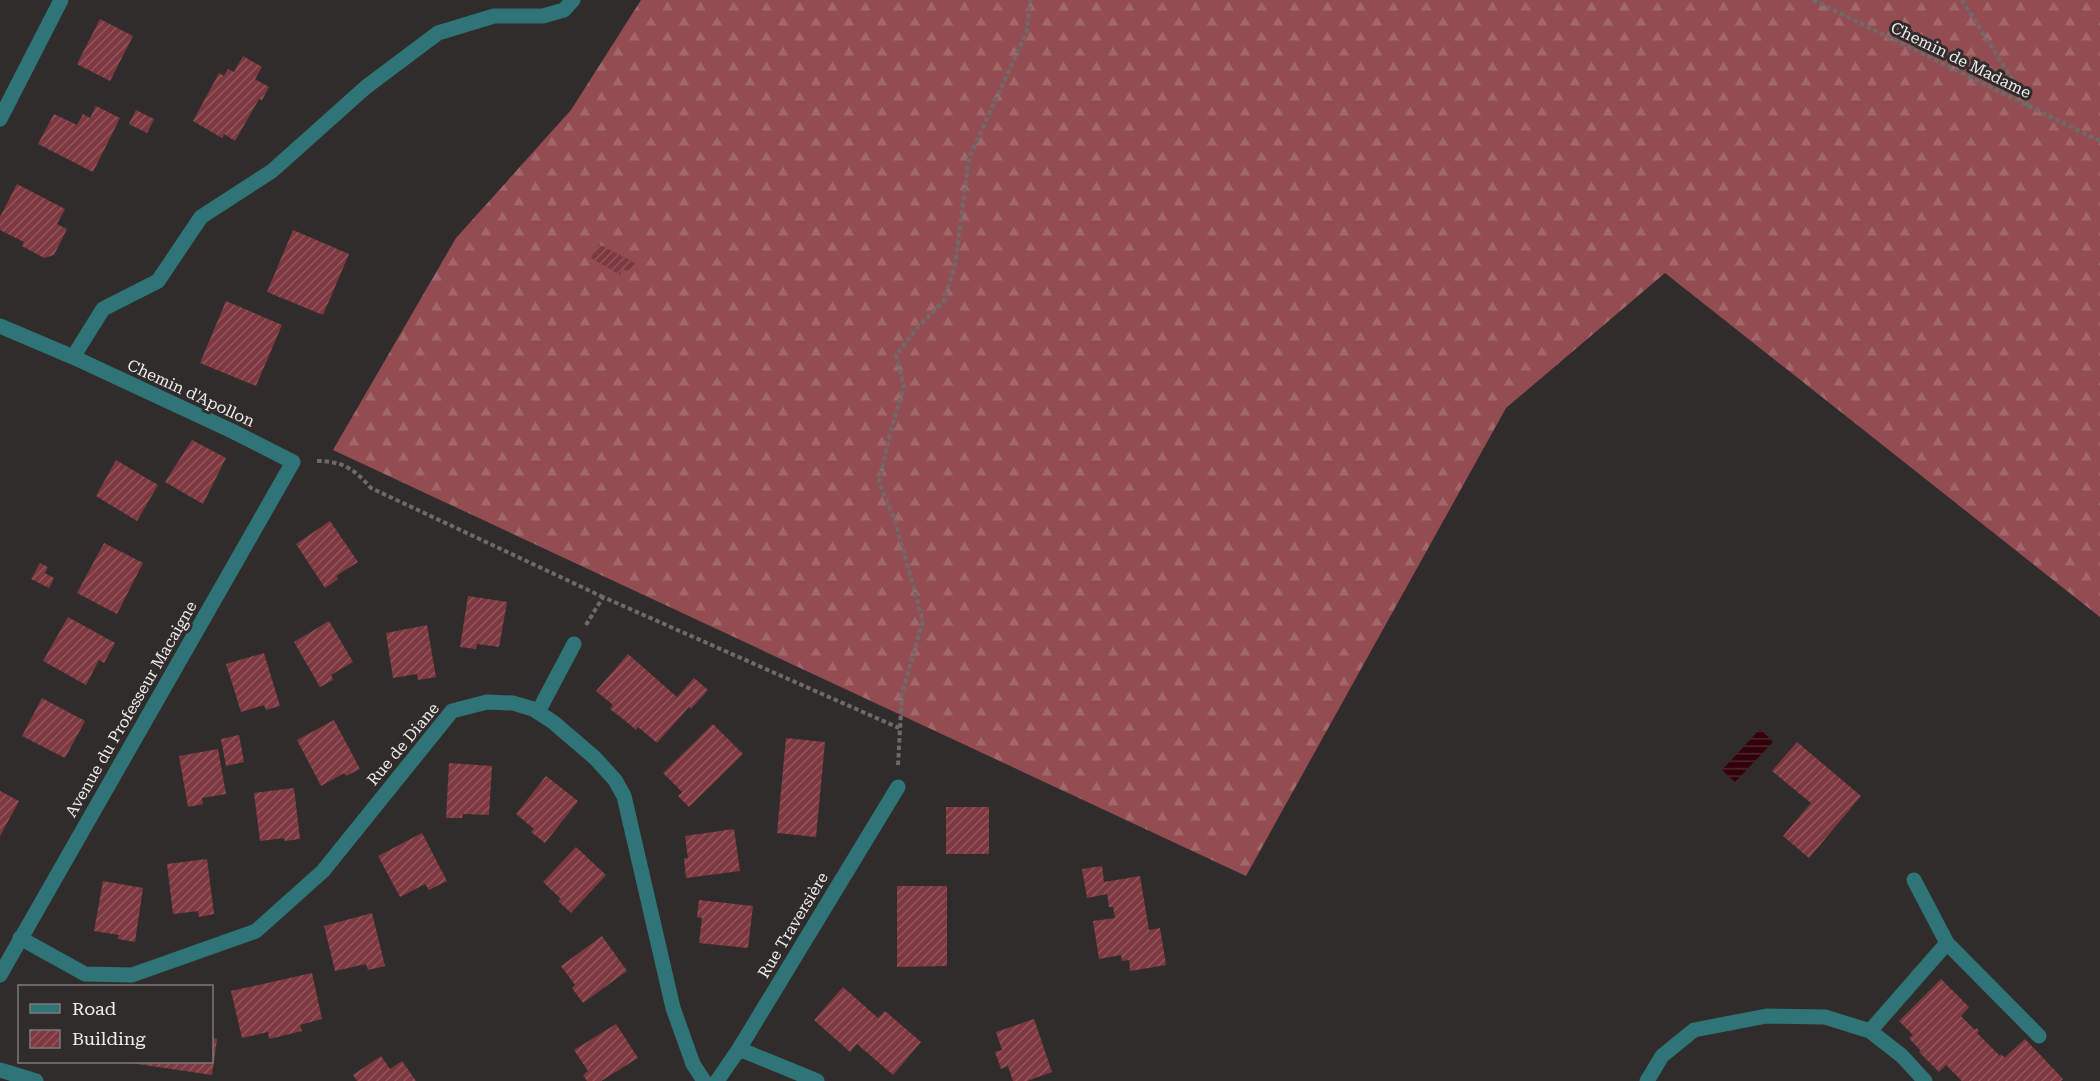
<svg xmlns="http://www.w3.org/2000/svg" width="2100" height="1081" font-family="'Roboto Serif',serif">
  <defs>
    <pattern id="forest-firs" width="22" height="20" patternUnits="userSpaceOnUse" patternTransform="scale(1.5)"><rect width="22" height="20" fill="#934d52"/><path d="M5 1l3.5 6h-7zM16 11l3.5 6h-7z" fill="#a2676b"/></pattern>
    <pattern id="water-rules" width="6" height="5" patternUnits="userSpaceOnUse" patternTransform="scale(1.5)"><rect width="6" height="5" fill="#31020a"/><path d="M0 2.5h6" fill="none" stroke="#4f272e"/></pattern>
    <pattern id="building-hatch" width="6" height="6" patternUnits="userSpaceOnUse" patternTransform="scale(1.5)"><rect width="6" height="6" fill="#7d393f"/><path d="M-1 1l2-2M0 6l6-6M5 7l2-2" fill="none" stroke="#90565b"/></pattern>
  </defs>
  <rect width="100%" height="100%" fill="#312c2c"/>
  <path fill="url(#forest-firs)" d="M641,0H2100V617L1665,273L1506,408L1246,876L333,450L456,238L571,110Z"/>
  <path fill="url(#water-rules)" d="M1760,729L1773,742L1735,782L1722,770Z"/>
  <path fill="url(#building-hatch)" d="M100,19L133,36L110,81L77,64Z
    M243,56L262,67L255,79L269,87L262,100L259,99L235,141L224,134L222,138L193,121L219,73L224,76L228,69L234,72Z
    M96,106L120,118L93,172L38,144L54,114L77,125L83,114L90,118Z
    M136,110L154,119L147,133L129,124Z
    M17,184L65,209L57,224L67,229L54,255L44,258L22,246L24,242L0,230V217Z
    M293,230L349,254L323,315L267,292Z
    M599,244L635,263L630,272L623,269L620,275L591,258Z
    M226,301L282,325L256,386L200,363Z
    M192,440L226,458L203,504L165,482Z
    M116,460L158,485L137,521L96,496Z
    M330,521L358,562L336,576L338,579L325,588L296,544Z
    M104,543L143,563L117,614L77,593Z
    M40,563L48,567L45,573L54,578L49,588L31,579Z
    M468,596L507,602L499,647L477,644L476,649L460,647Z
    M68,617L115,643L104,663L99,660L86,685L43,661Z
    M329,621L353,662L331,675L333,680L320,687L294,642Z
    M427,625L436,677L418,680L417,674L393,678L386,633Z
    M264,653L280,706L266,710L264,705L241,712L226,664Z
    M628,654L677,697L694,678L708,690L691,709L689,707L657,743L638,727L636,730L623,719L610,709L613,705L596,691Z
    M42,698L85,721L65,758L22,736Z
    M334,720L360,769L346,776L344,773L321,786L297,740Z
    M713,724L743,754L689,807L678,796L682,792L663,773Z
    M239,735L244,762L226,766L221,739Z
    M786,738L825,742L816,837L777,833Z
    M1797,742L1861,796L1809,858L1783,836L1811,803L1772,771Z
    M218,749L226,794L202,798L203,804L188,807L179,756Z
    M449,763L492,766L489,815L463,814L462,818H446Z
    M546,776L578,801L545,843L531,832L534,829L516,814Z
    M294,788L300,839L285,841L284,838L260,841L254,793Z
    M0,791L19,801L0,836Z
    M946,807H989V854H946Z
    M734,829L740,871L686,878L684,858H688L685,836Z
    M422,833L447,881L429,890L425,884L400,897L378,856Z
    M576,847L606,875L571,913L558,901L561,899L543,882Z
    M207,859L214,914L199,917L198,911L173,914L167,864Z
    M1102,866L1104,882L1140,876L1149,930L1160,928L1166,965L1130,971L1129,960L1122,961L1121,955L1099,959L1093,921L1115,918L1113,907H1109L1107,894L1087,898L1082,869Z
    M103,881L143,888L135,942L118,939L119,935L94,931Z
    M897,886H947V966L897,967Z
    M699,900L753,906L748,948L699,943L702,918L697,917Z
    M372,913L385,966L368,970L366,964L335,971L324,926Z
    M602,936L627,971L583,1003L572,988L575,985L561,966Z
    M312,973L322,1019L300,1025L302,1031L269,1039L268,1032L242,1038L231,991Z
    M1941,979L1969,1007L1961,1016L1975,1030L1977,1028L1979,1031L1977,1033L2000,1056L2001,1054L2005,1058L2003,1059L2025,1039L2063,1079L2061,1081H1962L1946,1065L1939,1072L1919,1052L1921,1051L1909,1038L1913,1035L1899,1021Z
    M843,987L878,1018L885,1011L921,1042L893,1075L857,1044L850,1052L814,1020Z
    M1034,1019L1052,1072L1027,1081H1013L1008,1066L1001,1069L995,1052L1002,1050L996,1032Z
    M616,1024L638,1058L601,1081H587L583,1075L588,1071L574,1050Z
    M212,1038L217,1039L212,1075L131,1063L212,1062Z
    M381,1056L390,1069L402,1061L416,1081H357L353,1075Z"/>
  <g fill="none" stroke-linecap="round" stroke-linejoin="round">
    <path stroke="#6f6a6a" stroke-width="4" stroke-dasharray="4.5 3" stroke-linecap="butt" d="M1813,0L2100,141
      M1962,0L2029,106
      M317,461C343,461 354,469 371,488L603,597
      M586,625L603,597L899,728
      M898,765L902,693L923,621L895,521L879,483L890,433L904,387L896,355L916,329L944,301L955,265L969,158L1027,31L1030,0"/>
    <path stroke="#2f7577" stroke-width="15" d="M73,357L103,309L158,281L201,217L272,171L366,87L438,33L494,16H543L564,10L573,0
      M538,712L574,644
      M1914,880L1947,943L2039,1036
      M1870,1031L1947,943
      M1647,1081L1662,1056L1694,1030L1767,1016L1825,1017L1870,1031L1902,1056L1925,1081"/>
    <path stroke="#2f7577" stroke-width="15" d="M0,119L61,0
      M0,326L73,357L232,431L293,462L0,975
      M20,938L85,974L132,975L256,931L323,871L452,711L487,702L513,703L533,709L553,722L595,758L615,780L624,796L673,1008L693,1064L704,1081
      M739,1049L817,1081
      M0,1070L36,1081
      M717,1081L739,1049L898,787"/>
  </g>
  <g text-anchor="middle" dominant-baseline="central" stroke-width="6" stroke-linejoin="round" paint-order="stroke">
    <g font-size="16" fill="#f0ecec" stroke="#312c2c">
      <text transform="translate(1961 60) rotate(26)">Chemin de Madame</text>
      <text transform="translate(191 393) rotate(25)">Chemin d'Apollon</text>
      <text transform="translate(131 709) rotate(-60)">Avenue du Professeur Macaigne</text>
      <text transform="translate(403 744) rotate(-50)">Rue de Diane</text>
      <text transform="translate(793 925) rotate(-59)">Rue Traversière</text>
    </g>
  </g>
  <rect x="18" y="985" width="195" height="78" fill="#312c2c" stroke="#7d7979" stroke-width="1.5"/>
  <rect x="30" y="1004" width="30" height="9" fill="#2f7577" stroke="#7d7979" stroke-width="1.5"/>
  <text x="72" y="1015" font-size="18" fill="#f0ecec">Road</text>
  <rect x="30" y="1030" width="30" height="18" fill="url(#building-hatch)" stroke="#7d7979" stroke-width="1.5"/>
  <text x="72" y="1045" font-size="18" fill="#f0ecec">Building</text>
</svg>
